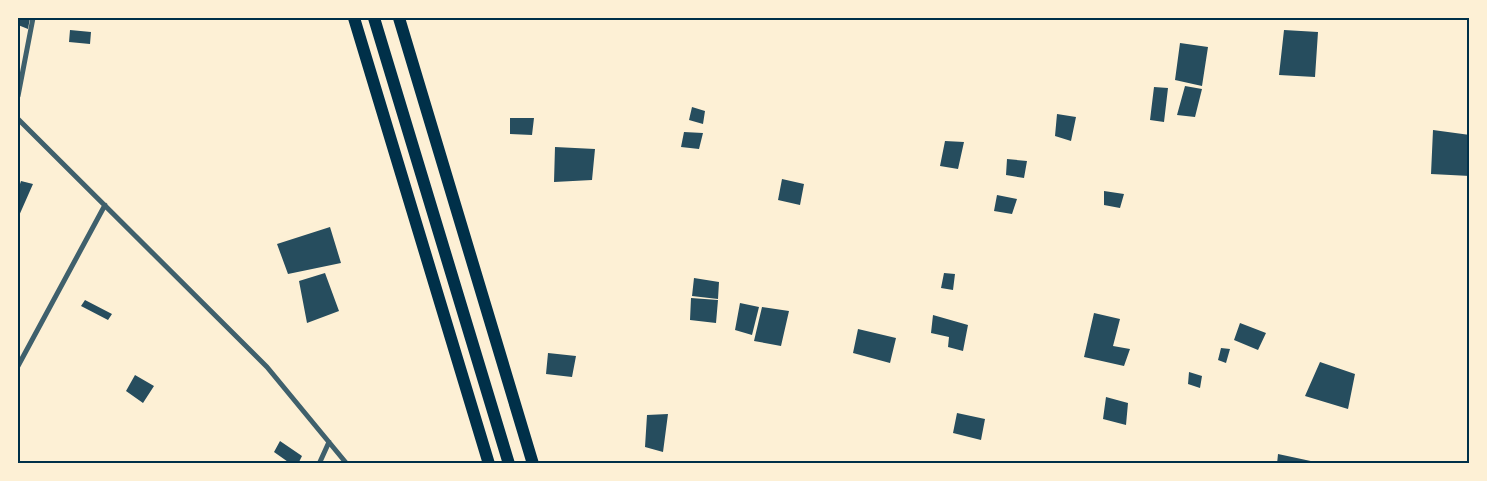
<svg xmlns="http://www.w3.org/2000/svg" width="1487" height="481" font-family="'DM Sans',sans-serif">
  <rect width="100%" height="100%" fill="#fdf0d5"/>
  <path fill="#264d5e" d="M18,18H30L28,29L18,25Z
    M70,30L91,32L90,44L69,42Z
    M1284,30L1318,32L1315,77L1279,75Z
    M1180,43L1208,47L1202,86L1175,80Z
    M1185,86L1202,89L1195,117L1177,115Z
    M1154,87L1168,88L1164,122L1150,120Z
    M692,107L705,111L703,124L689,120Z
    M1057,114L1076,117L1071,141L1055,136Z
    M510,118H534L532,135L510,134Z
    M1433,130L1470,135V176L1431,174Z
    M684,132L703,133L699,149L681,147Z
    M945,141L964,142L958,169L940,166Z
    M555,147L595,149L592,180L554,182Z
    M1007,159L1027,161L1024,178L1006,175Z
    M782,179L804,184L800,205L778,200Z
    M21,181L33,184L18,218V190Z
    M1104,191L1124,194L1120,208L1104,205Z
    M997,195L1017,199L1012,214L994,211Z
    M330,227L341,263L288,274L277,244Z
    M325,273L339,311L307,323L299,281Z
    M944,273L955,274L953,290L941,288Z
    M694,278L719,282L718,299L692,296Z
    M691,298L718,300L716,323L690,320Z
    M85,300L112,314L108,320L81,306Z
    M740,303L759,307L752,335L735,330Z
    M762,307L789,311L781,346L754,341Z
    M1094,313L1120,319L1113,346L1130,349L1124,366L1084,357Z
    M933,315L968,325L963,351L948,347L949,337L931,333Z
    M1240,323L1266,333L1258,350L1234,340Z
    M858,329L896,338L890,363L853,353Z
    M1221,348L1230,349L1226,363L1218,360Z
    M548,353L576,356L572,377L546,374Z
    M1320,362L1355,374L1348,409L1305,396Z
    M1189,372L1202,376L1200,388L1188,384Z
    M135,375L154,386L143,403L126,391Z
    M1106,397L1128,403L1126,425L1103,419Z
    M957,413L985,419L981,440L953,433Z
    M668,414L663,452L645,447L647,415Z
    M280,441L302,456L298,464H291L274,452Z
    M1278,454L1320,463V464H1277Z"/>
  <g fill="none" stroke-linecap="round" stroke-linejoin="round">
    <path stroke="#3f606c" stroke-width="5" d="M18,96L33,18
      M18,119L267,367L347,464
      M18,366L105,205
      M319,464L329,442"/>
    <path stroke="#003049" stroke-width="12" d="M354,18L489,464
      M374,18L509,464
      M399,18L533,464"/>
  </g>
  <rect width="1487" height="481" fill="none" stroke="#fdf0d5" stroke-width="38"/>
  <rect x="19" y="19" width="1449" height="443" fill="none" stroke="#003049" stroke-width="2"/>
</svg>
